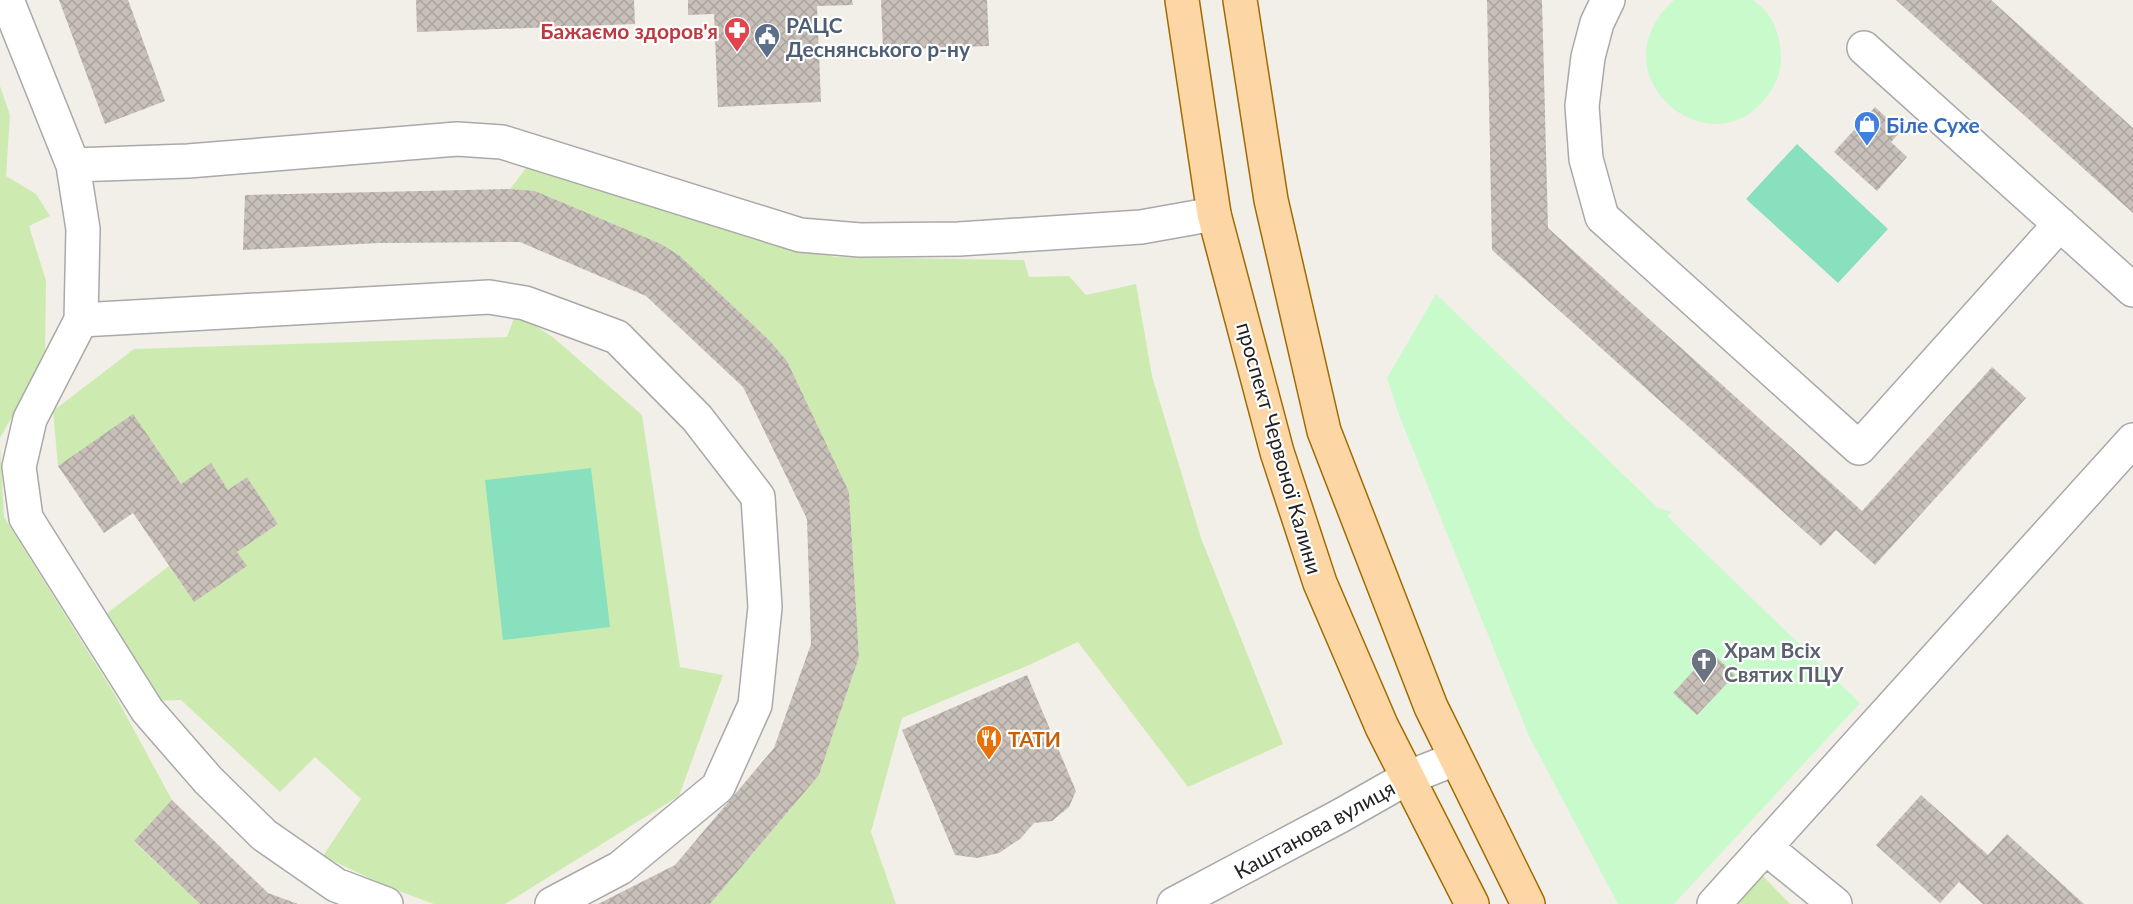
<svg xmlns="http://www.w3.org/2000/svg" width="2133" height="904" font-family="Lato,sans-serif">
  <defs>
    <pattern id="building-cross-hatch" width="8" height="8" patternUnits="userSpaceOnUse" patternTransform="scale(1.5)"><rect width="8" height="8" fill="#c7bfb8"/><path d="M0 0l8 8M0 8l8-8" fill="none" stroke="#aba49e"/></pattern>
  </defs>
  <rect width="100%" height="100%" fill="#f2efe9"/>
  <path fill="#cdebb0" d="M0,86L10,115L6,176L36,194L50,216L29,226L46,281L45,358L0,438Z
    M529,164L835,257L1024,260L1029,277L1069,276L1086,295L1136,284L1152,376L1201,538L1283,744L1188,787L1078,642L1029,665L902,718L871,832L896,904H710L819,775L859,657L849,492L787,361L769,340L680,256L661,244L535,191L510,189Z
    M516,313L554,338L642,415L680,667L723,675L679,796L505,904H434L388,887L323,856L361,799L315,757L280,792L181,700L155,701L106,614L169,566L194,602L237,552L278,524L247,477L228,490L210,464L181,484L133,415L58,466L53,411L134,349L507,337Z
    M0,446L4,517L115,695L172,800L134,842L200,904H0Z
    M1761,874L1790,904H1734Z"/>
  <path fill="#c8facc" d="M1674,0H1753C1773,13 1781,35 1781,59C1781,75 1774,88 1764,100C1708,169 1593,74 1674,0Z
    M1436,294L1658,508L1672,512L1667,516L1860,703L1674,904H1618L1529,736L1399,415L1387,378Z"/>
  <path fill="#88e0be" d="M1797,144L1888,229L1838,283L1746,199Z
    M591,468L610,627L503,640L485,480Z"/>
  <path fill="url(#building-cross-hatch)" d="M59,0H128L165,101L105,124Z
    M416,0H634L635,24L417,32Z
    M688,0H852L853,5L817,6L821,102L718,107L714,14L688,15Z
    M881,0H987L989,46L883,50Z
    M1487,0H1542L1548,228L1862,511L1992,367L2026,398L1875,565L1836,530L1821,546L1492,250Z
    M1896,0H1991L2133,128V213Z
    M1875,107L1901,131L1891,142L1907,157L1877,191L1834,152Z
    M510,189L535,191L661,244L680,256L769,340L787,361L849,492L859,657L819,775L710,904H598L675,865L774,748L811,644L807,519L743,387L646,296L520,242L379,243L243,250L245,195Z
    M133,414L181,484L211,463L228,490L247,477L278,524L237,552L247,566L194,602L133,513L104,533L58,466Z
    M1711,652L1735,675L1697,715L1673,693Z
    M1027,675L1076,791L1069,807L1052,821L1034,823L1020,839L999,853L977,858L955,855L902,730Z
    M1921,795L1988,855L2007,834L2084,904H1983L1959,882L1940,903L1876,845Z
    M172,800L268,893L298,904H200L134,841Z"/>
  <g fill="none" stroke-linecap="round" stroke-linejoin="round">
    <g stroke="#a9a9a9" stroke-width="36">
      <path id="minor" d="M7,0L73,165L83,229L81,320L30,419L19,467L26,518L147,710L208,780L264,835L336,885L386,904
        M1608,0L1597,23L1588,57L1582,106L1586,159L1602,217L1859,448L2060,224
        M1864,48L2133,290
        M73,165L188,161L457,139L502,142L800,235L860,240L959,239L1141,227L1214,214
        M81,320L489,297L525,303L617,337L697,418L758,497L765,607L755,705L718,787L620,868L552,904
        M1765,847L1835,904
        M1174,904L1340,816L1407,778L1455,759
        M1714,904L2133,440"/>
    </g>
    <g stroke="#a06b00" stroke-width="36">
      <path id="major" d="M1182,0L1214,214L1277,452L1320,583L1382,727L1472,904
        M1240,0L1271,200L1324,431L1431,707L1528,904"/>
    </g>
    <use href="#minor" stroke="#fff" stroke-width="33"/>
    <use href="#major" stroke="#fcd6a4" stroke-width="33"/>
  </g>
  <defs>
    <g id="pharmacy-pin" transform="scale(1.35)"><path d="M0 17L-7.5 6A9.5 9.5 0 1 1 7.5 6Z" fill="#e0444e" stroke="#fff"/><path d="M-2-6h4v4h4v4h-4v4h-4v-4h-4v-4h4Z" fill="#fff"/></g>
    <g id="civic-pin" transform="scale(1.35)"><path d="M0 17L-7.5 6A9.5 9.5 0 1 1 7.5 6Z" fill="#5c6f8a" stroke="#fff"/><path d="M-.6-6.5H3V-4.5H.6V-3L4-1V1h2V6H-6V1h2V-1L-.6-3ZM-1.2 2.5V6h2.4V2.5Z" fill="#fff"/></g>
    <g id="shop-pin" transform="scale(1.35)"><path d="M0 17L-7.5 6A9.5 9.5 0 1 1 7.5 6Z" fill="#3f7fe0" stroke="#fff"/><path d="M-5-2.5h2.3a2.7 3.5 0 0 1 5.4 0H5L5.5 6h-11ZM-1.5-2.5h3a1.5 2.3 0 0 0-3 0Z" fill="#fff"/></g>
    <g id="church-pin" transform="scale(1.35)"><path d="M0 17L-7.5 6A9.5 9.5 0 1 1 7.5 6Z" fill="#6b7280" stroke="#fff"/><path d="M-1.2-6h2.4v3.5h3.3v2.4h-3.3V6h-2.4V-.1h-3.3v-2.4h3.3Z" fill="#fff"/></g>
    <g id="restaurant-pin" transform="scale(1.35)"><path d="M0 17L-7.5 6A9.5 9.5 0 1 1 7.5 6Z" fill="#e8710a" stroke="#fff"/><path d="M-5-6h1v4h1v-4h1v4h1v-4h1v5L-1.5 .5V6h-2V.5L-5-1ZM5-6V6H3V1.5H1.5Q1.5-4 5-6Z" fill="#fff"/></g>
  </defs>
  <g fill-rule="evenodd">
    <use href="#pharmacy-pin" x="737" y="30"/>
    <use href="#civic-pin" x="767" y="36"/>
    <use href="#shop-pin" x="1867" y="124"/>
    <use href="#church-pin" x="1704" y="661"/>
    <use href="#restaurant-pin" x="989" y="738"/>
  </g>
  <g text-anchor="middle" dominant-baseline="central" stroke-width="4.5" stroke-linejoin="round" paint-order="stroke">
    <g font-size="21" font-weight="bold" fill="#4e5e75" stroke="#fff" text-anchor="start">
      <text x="786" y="24">РАЦС<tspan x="786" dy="24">Деснянського р-ну</tspan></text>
    </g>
    <g font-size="21" font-weight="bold" fill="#be3a42" stroke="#fff" text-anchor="end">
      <text x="718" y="30">Бажаємо здоров'я</text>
    </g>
    <g font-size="21" font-weight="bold" fill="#366cbe" stroke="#fff" text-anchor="start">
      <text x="1886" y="124">Біле Сухе</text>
    </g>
    <g font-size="21" fill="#222" stroke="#fff">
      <text transform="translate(1280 448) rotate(74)">проспект Червоної Калини</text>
      <text transform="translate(1314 829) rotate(-29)">Каштанова вулиця</text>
    </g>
    <g font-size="21" font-weight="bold" fill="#5b616d" stroke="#fff" text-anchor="start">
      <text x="1724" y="649">Храм Всіх<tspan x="1724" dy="24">Святих ПЦУ</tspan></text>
    </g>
    <g font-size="21" font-weight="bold" fill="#c56008" stroke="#fff" text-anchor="start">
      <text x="1008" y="738">ТАТИ</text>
    </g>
  </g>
</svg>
